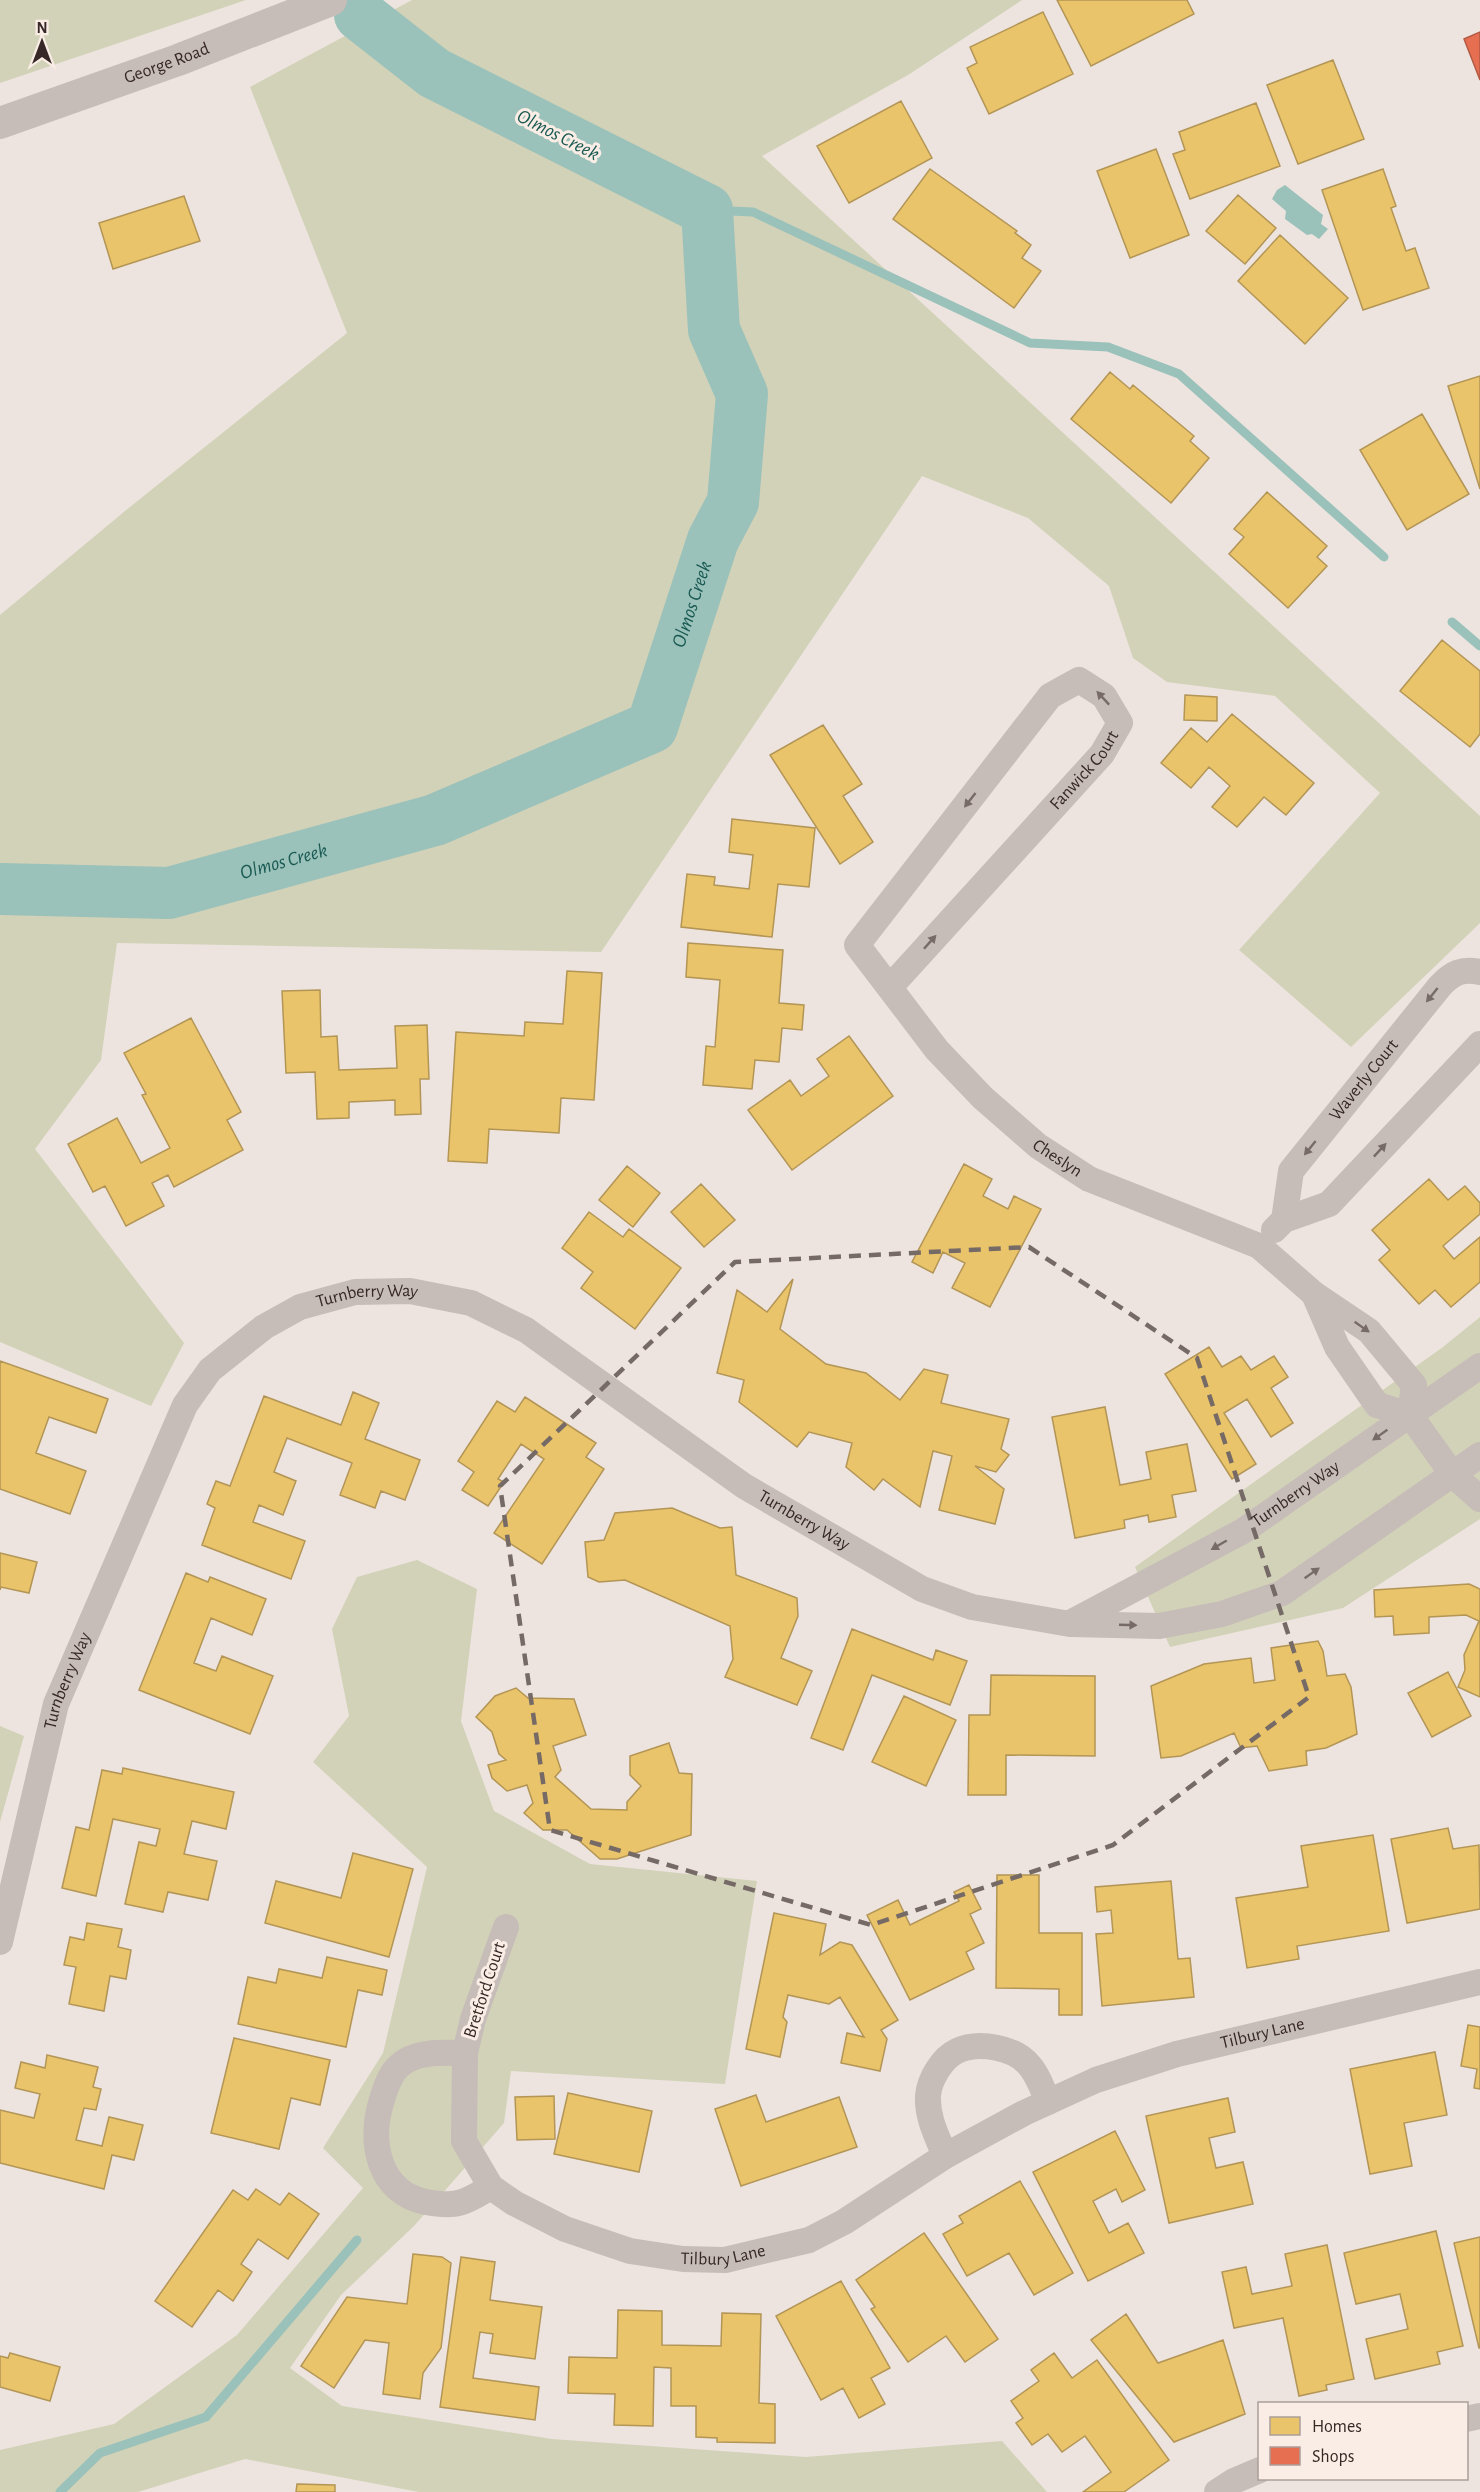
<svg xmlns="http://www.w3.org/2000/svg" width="1480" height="2492" font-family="'Alegreya Sans',sans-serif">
  <rect width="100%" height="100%" fill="#ede4df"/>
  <path fill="#d2d2b8" d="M0,0H246L0,83Z
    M412,0H1022L908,75L762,156L1480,816V923L1351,1047L1239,950L1380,793L1275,696L1167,682L1133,658L1109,586L1028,518L922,476L601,952L117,943L101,1060L35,1149L184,1343L151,1406L0,1342V615L125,511L347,333L250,87Z
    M1480,1317V1519L1343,1608L1170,1647L1135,1567L1443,1347Z
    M417,1560L477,1589L461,1721L494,1811L590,1864L757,1881L725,2084L511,2071L504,2123L414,2226L341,2295L290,2368L342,2406L552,2439L806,2457L1002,2441L1047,2492H419L245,2459L138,2492H0V2450L114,2424L237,2335L363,2188L323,2148L383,2053L427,1867L313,1762L349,1716L332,1629L357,1577Z
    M0,1726L24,1736L0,1822Z"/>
  <path fill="#9ac1ba" d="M1285,185L1323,215L1321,224L1328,229L1319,239L1312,234L1307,235L1285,219L1286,211L1272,199L1277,190Z"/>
  <path fill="#e9c46a" stroke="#b39556" stroke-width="1.5" d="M1057,0H1187L1194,14L1091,66Z
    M1043,12L1073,74L989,114L967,68L977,63L970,47Z
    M1333,60L1364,139L1298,164L1267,85Z
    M901,101L932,158L849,203L817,146Z
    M1256,103L1280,166L1190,199L1173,154L1185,150L1179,132Z
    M1156,149L1189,235L1130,258L1097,171Z
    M930,169L1017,231L1015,233L1031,245L1022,258L1041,271L1014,308L893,219Z
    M1383,169L1396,206L1391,208L1406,251L1415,248L1429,288L1363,310L1322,190Z
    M1238,195L1276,228L1245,264L1206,231Z
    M184,196L200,241L113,269L99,223Z
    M1280,235L1348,298L1305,344L1238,281Z
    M1110,372L1130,389L1133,385L1194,436L1190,441L1209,458L1171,503L1071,419Z
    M1480,376V489L1448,386Z
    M1422,414L1469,494L1407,530L1360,450Z
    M1267,492L1327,546L1317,557L1327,566L1288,608L1229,554L1244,537L1234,529Z
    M1442,640L1480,671V734L1470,747L1400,691Z
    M1185,695L1217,697V721L1184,720Z
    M1232,714L1314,783L1286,815L1264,797L1237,827L1212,807L1230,786L1209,767L1191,788L1161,763L1191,728L1207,742Z
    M823,725L862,784L843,796L873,842L840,864L770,755Z
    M732,819L815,828L809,887L778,884L772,937L681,927L687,874L715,877L714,885L749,889L753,855L729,852Z
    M688,943L783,950L779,1003L804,1005L802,1030L782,1028L779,1062L755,1060L752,1089L703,1085L706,1046L715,1047L720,980L686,977Z
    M567,971L602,973L594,1100L561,1098L559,1133L489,1129L487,1163L448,1161L456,1032L524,1036L525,1022L563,1024Z
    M320,990L321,1037L337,1036L339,1070L397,1068L395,1026L427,1025L429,1079H420L421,1114L395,1115V1100L349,1102V1118L317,1119L315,1072L286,1073L282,991Z
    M191,1018L241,1112L227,1120L243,1150L174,1187L168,1175L152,1183L164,1206L126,1226L105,1186L93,1192L68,1144L117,1118L141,1163L170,1148L142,1095L146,1094L124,1053Z
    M849,1036L893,1096L792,1170L748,1110L790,1080L801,1096L829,1076L817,1059Z
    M964,1164L992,1179L983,1196L1008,1209L1014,1196L1041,1209L990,1307L952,1288L965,1263L943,1252L933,1273L912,1262Z
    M627,1166L660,1193L633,1227L599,1200Z
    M1429,1179L1448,1200L1465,1186L1480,1203V1214L1443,1246L1454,1259L1480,1237V1282L1451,1307L1435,1290L1419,1304L1379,1260L1390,1250L1372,1230Z
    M701,1184L735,1220L704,1247L671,1212Z
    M589,1212L623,1237L629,1229L681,1268L635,1329L581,1288L593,1272L562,1248Z
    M793,1279L780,1329L826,1364L866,1373L900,1400L924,1369L948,1375L941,1403L1009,1419L1001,1449L1009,1455L996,1472L975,1466L1004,1489L995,1524L939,1510L952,1456L933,1451L920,1507L883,1479L874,1490L846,1467L852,1443L809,1432L797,1447L739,1402L744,1380L717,1373L737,1290L767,1312Z
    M1209,1347L1222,1367L1241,1356L1251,1370L1274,1356L1288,1377L1271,1388L1293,1423L1271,1437L1247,1399L1224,1413L1256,1464L1232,1479L1165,1374Z
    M0,1361L108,1399L96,1433L49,1417L36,1453L86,1471L70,1514L0,1489Z
    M353,1392L379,1403L365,1439L420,1460L405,1500L381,1491L375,1508L340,1495L352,1463L287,1438L274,1472L296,1481L283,1515L259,1505L253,1522L305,1541L291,1579L202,1545L215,1508L207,1504L216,1481L230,1486L264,1396L341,1425Z
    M525,1397L596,1443L586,1457L604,1469L542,1564L494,1533L544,1459L521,1444L498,1479L504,1482L488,1506L462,1490L474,1472L458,1461L497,1401L515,1412Z
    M1105,1407L1120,1485L1151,1479L1146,1452L1187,1444L1196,1491L1172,1495L1176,1517L1149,1522L1148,1515L1124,1520L1125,1528L1075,1538L1052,1417Z
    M672,1508L720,1528L732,1527L736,1575L797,1598L798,1616L781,1658L812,1671L797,1705L725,1677L733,1659L730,1626L625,1580L599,1582L588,1577L585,1542L604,1540L615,1513Z
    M0,1553L37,1562L29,1593L1,1587L0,1590Z
    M186,1573L208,1582L210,1577L266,1599L252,1635L211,1618L194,1663L216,1671L222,1656L273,1676L250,1734L139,1690Z
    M1469,1584L1480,1589V1697L1458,1687L1465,1670L1464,1655L1479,1621L1466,1615L1429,1617V1633L1394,1635L1393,1616L1375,1617L1374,1590Z
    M852,1629L933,1660L936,1650L967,1661L950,1705L872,1675L843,1750L811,1738Z
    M1318,1641L1323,1651L1327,1676L1345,1674L1351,1687L1357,1734L1326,1748L1306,1751L1307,1765L1269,1771L1257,1746L1241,1748L1234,1733L1181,1756L1161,1758L1151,1686L1204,1664L1251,1658L1254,1683L1275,1680L1271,1648Z
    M1448,1672L1471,1716L1432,1737L1408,1693Z
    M991,1675L1095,1676V1756L1006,1755V1795H968L969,1715H990Z
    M516,1688L528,1698L574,1699L586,1735L553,1746L561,1770L555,1777L591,1809L627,1810V1802L641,1786L630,1775V1756L669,1743L679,1773L692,1774L691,1835L617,1859H600L567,1830H543L524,1813L533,1803L527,1785L507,1791L492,1778L488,1765L506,1760L499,1754L492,1732L476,1717L495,1696Z
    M904,1696L956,1720L926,1786L872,1762Z
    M123,1768L234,1792L226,1829L192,1821L184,1854L217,1861L208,1900L168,1892L163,1912L125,1904L139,1842L156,1846L160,1829L113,1819L96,1896L62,1888L76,1827L89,1830L102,1770L122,1774Z
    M1448,1828L1453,1849L1479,1845L1480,1909L1407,1923L1391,1839Z
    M1373,1835L1389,1931L1297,1946L1299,1959L1247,1968L1236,1898L1308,1887L1301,1846Z
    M353,1853L413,1869L389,1957L265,1923L276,1881L341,1898Z
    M997,1875H1039V1933H1082V2015H1059V1989L996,1988Z
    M1171,1881L1178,1959L1190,1958L1194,1997L1102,2006L1096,1934L1113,1933L1111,1910L1097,1912L1095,1887Z
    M969,1885L981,1909L970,1914L984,1943L966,1952L974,1969L910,2000L867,1915L898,1900L910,1925L959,1901L954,1892Z
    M774,1913L826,1924L820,1955L840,1942L852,1945L898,2020L881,2030L887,2039L880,2071L841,2063L847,2033L864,2037L840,1997L829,2004L788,1995L783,2017L787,2022L780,2057L746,2049Z
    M87,1923L122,1929L118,1947L131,1950L126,1979L110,1976L104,2011L69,2004L76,1967L64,1965L70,1937L84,1940Z
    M327,1957L387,1970L382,1995L358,1990L346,2047L238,2024L248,1977L276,1983L279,1969L322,1978Z
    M1468,2025L1480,2027V2089L1474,2088L1477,2069L1461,2066Z
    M234,2038L330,2060L320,2105L291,2098L279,2149L211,2133Z
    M1435,2052L1447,2115L1404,2123L1412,2166L1370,2174L1350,2069Z
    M47,2055L98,2067L93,2087L101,2089L96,2110L84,2108L76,2140L102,2146L109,2117L143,2125L134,2160L112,2155L104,2189L0,2163V2110L34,2118L40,2094L15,2088L21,2062L45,2068Z
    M568,2093L652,2111L639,2172L554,2154Z
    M756,2095L766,2122L839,2097L857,2147L741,2186L715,2109Z
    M554,2096L555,2139L517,2140L515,2097Z
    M1228,2098L1235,2132L1209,2138L1216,2168L1243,2162L1253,2204L1169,2223L1146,2116Z
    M1115,2131L1145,2190L1122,2202L1116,2189L1093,2201L1109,2233L1128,2223L1144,2253L1088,2281L1033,2172Z
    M1020,2181L1073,2273L1034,2295L1009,2253L967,2276L943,2234L963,2223L959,2216Z
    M256,2189L280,2205L289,2193L319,2214L288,2259L258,2239L241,2264L252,2272L233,2301L218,2290L192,2327L155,2301L233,2190L248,2200Z
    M1436,2231L1463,2346L1437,2352L1440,2364L1375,2379L1366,2339L1408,2329L1400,2294L1356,2304L1344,2253Z
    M924,2233L998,2339L965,2362L946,2336L908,2362L871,2309L875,2307L856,2280Z
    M1480,2237V2348H1479L1454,2243Z
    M1327,2245L1354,2379L1326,2385L1327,2390L1299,2396L1283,2318L1234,2328L1222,2272L1246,2267L1252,2294L1292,2286L1285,2254Z
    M413,2254L442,2257L451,2263L441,2348L423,2373L420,2399L383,2394L389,2343L365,2340L334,2388L301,2366L347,2297L407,2304Z
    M461,2257L495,2262L490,2300L542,2307L535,2359L490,2353L493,2334L480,2332L473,2378L539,2387L535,2420L440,2407Z
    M841,2281L890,2368L871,2378L885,2404L859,2418L843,2388L821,2400L776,2316Z
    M618,2310L662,2311V2345L721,2346L722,2313L761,2314L759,2403L775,2404V2443L717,2442V2438L696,2437V2406H671V2368L654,2367L653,2426L614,2425L615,2394L568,2393L569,2357L617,2358Z
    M1126,2314L1158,2363L1223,2340L1245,2414L1174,2442L1091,2340Z
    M10,2353L60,2367L50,2401L0,2387V2356L8,2358Z
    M1054,2353L1072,2378L1097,2360L1169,2460L1124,2492H1083L1111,2472L1085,2436L1062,2452L1048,2434L1032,2445L1016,2423L1023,2418L1011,2401L1039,2381L1031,2370Z
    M297,2484L335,2485V2492H296Z"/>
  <path fill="#e76f51" stroke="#b25a44" stroke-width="1.5" d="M1480,32V80L1464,39Z"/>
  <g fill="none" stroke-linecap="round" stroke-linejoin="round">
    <path stroke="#9ac1ba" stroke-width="9" d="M707,210L753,212L1030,343L1108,347L1179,374L1384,557
      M1452,622L1480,646
      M60,2492L100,2453L206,2417L357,2240"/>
    <path stroke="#9ac1ba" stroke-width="52" id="s1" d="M0,889L169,893L435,820L652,727L713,540L733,502L742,394L714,330L707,210L434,73L360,15"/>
    <g stroke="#c6bcb8" stroke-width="26">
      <path id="s2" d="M891,986L1102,754L1120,723L1104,696L1079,680L1050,696L857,945L937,1050L983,1098L1038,1146L1089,1179L1259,1246L1314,1294L1369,1331L1414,1385L1410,1415"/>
      <path id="s3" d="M1284,1220L1291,1171L1440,986C1452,973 1462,968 1480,972"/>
      <path d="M1274,1230L1284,1220L1329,1204L1480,1044"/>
      <path d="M1314,1294L1337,1347L1377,1405L1410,1415"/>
      <path d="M1410,1415L1453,1475L1480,1499"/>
      <path id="s4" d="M1072,1622L1243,1531L1480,1366"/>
      <path id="s5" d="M506,1927L473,2019L465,2053L464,2141L491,2187L514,2203L565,2229L630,2251L683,2259L725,2260L809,2240L844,2222L945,2156L1024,2113L1096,2080L1177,2054L1480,1982"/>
      <path id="s6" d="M0,1942L56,1704L185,1405L210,1370L264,1327L300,1307L355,1292L410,1291L471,1303L526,1330L744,1486L922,1589L972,1607L1070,1624L1159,1626L1222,1614L1282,1593L1480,1455"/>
      <path d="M465,2053C444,2053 416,2050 399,2066C389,2075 385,2090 381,2103C369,2143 379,2193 426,2202C437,2204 451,2206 462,2202C472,2199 482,2192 491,2187"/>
      <path d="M945,2156C937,2136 927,2118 928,2096C929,2080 942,2058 957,2051C978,2041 1014,2047 1029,2065C1038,2075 1043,2090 1048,2102"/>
      <path d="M1466,2419L1480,2416"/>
      <path d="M1217,2492L1234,2481L1260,2470"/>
    </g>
    <path stroke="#c6bcb8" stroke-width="32" id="s7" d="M0,123L178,60L331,0"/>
  </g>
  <defs><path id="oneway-solid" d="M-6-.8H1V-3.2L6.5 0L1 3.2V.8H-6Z" transform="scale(1.5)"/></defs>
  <g fill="#776b68">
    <use href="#oneway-solid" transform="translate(1103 698) rotate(-133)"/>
    <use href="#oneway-solid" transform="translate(970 800) rotate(128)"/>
    <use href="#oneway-solid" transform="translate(930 942) rotate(-48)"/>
    <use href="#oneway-solid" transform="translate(1432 995) rotate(129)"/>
    <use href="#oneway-solid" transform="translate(1310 1148) rotate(129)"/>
    <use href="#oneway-solid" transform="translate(1380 1150) rotate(-47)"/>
    <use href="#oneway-solid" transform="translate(1362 1327) rotate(35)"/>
    <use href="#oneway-solid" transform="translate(1380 1435) rotate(145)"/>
    <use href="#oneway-solid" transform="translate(1219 1545) rotate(150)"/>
    <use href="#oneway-solid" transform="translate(1312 1573) rotate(-35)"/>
    <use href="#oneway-solid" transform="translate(1128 1625) rotate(2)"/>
  </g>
  <path fill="none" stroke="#766a67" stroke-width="4.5" stroke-dasharray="12 8" stroke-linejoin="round" d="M1029,1247L1197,1358L1309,1697L1113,1845L871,1925L550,1830L500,1486L735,1262Z"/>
  <g text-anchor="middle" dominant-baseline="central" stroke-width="6" stroke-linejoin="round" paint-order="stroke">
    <g font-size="18" fill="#362826" stroke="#faede5">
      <text stroke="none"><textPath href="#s7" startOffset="177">George Road</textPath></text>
      <text stroke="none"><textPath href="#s2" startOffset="290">Fanwick Court</textPath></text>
      <text stroke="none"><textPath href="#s3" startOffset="166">Waverly Court</textPath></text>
      <text stroke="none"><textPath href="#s2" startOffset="1053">Cheslyn</textPath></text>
      <text stroke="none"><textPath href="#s6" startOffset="792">Turnberry Way</textPath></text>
      <text stroke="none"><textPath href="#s4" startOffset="258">Turnberry Way</textPath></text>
      <text stroke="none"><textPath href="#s6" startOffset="1296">Turnberry Way</textPath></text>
      <text stroke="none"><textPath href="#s6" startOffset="270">Turnberry Way</textPath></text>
      <text transform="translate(485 1990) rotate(-72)">Bretford Court</text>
      <text stroke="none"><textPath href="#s5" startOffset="1112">Tilbury Lane</textPath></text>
      <text stroke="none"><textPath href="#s5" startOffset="522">Tilbury Lane</textPath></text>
    </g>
    <g font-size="20" font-style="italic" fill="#195a53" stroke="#faede5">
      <text transform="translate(558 135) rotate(27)">Olmos Creek</text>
      <text stroke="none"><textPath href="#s1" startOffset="810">Olmos Creek</textPath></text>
      <text stroke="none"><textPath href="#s1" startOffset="288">Olmos Creek</textPath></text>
    </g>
  </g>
  <rect x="1258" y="2402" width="210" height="78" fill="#faede5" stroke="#ac9e99" stroke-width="1.5"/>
  <rect x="1270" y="2417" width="30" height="18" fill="#e9c46a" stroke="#ac9e99" stroke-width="1.5"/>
  <text x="1312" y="2432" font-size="18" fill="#362826">Homes</text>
  <rect x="1270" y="2447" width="30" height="18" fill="#e76f51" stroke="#ac9e99" stroke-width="1.5"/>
  <text x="1312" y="2462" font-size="18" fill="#362826">Shops</text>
  <g transform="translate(42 42)" stroke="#faede5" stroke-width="4.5" paint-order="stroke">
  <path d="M0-4.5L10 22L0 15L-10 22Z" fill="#362826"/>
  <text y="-9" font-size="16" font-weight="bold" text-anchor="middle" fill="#362826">N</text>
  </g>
</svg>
